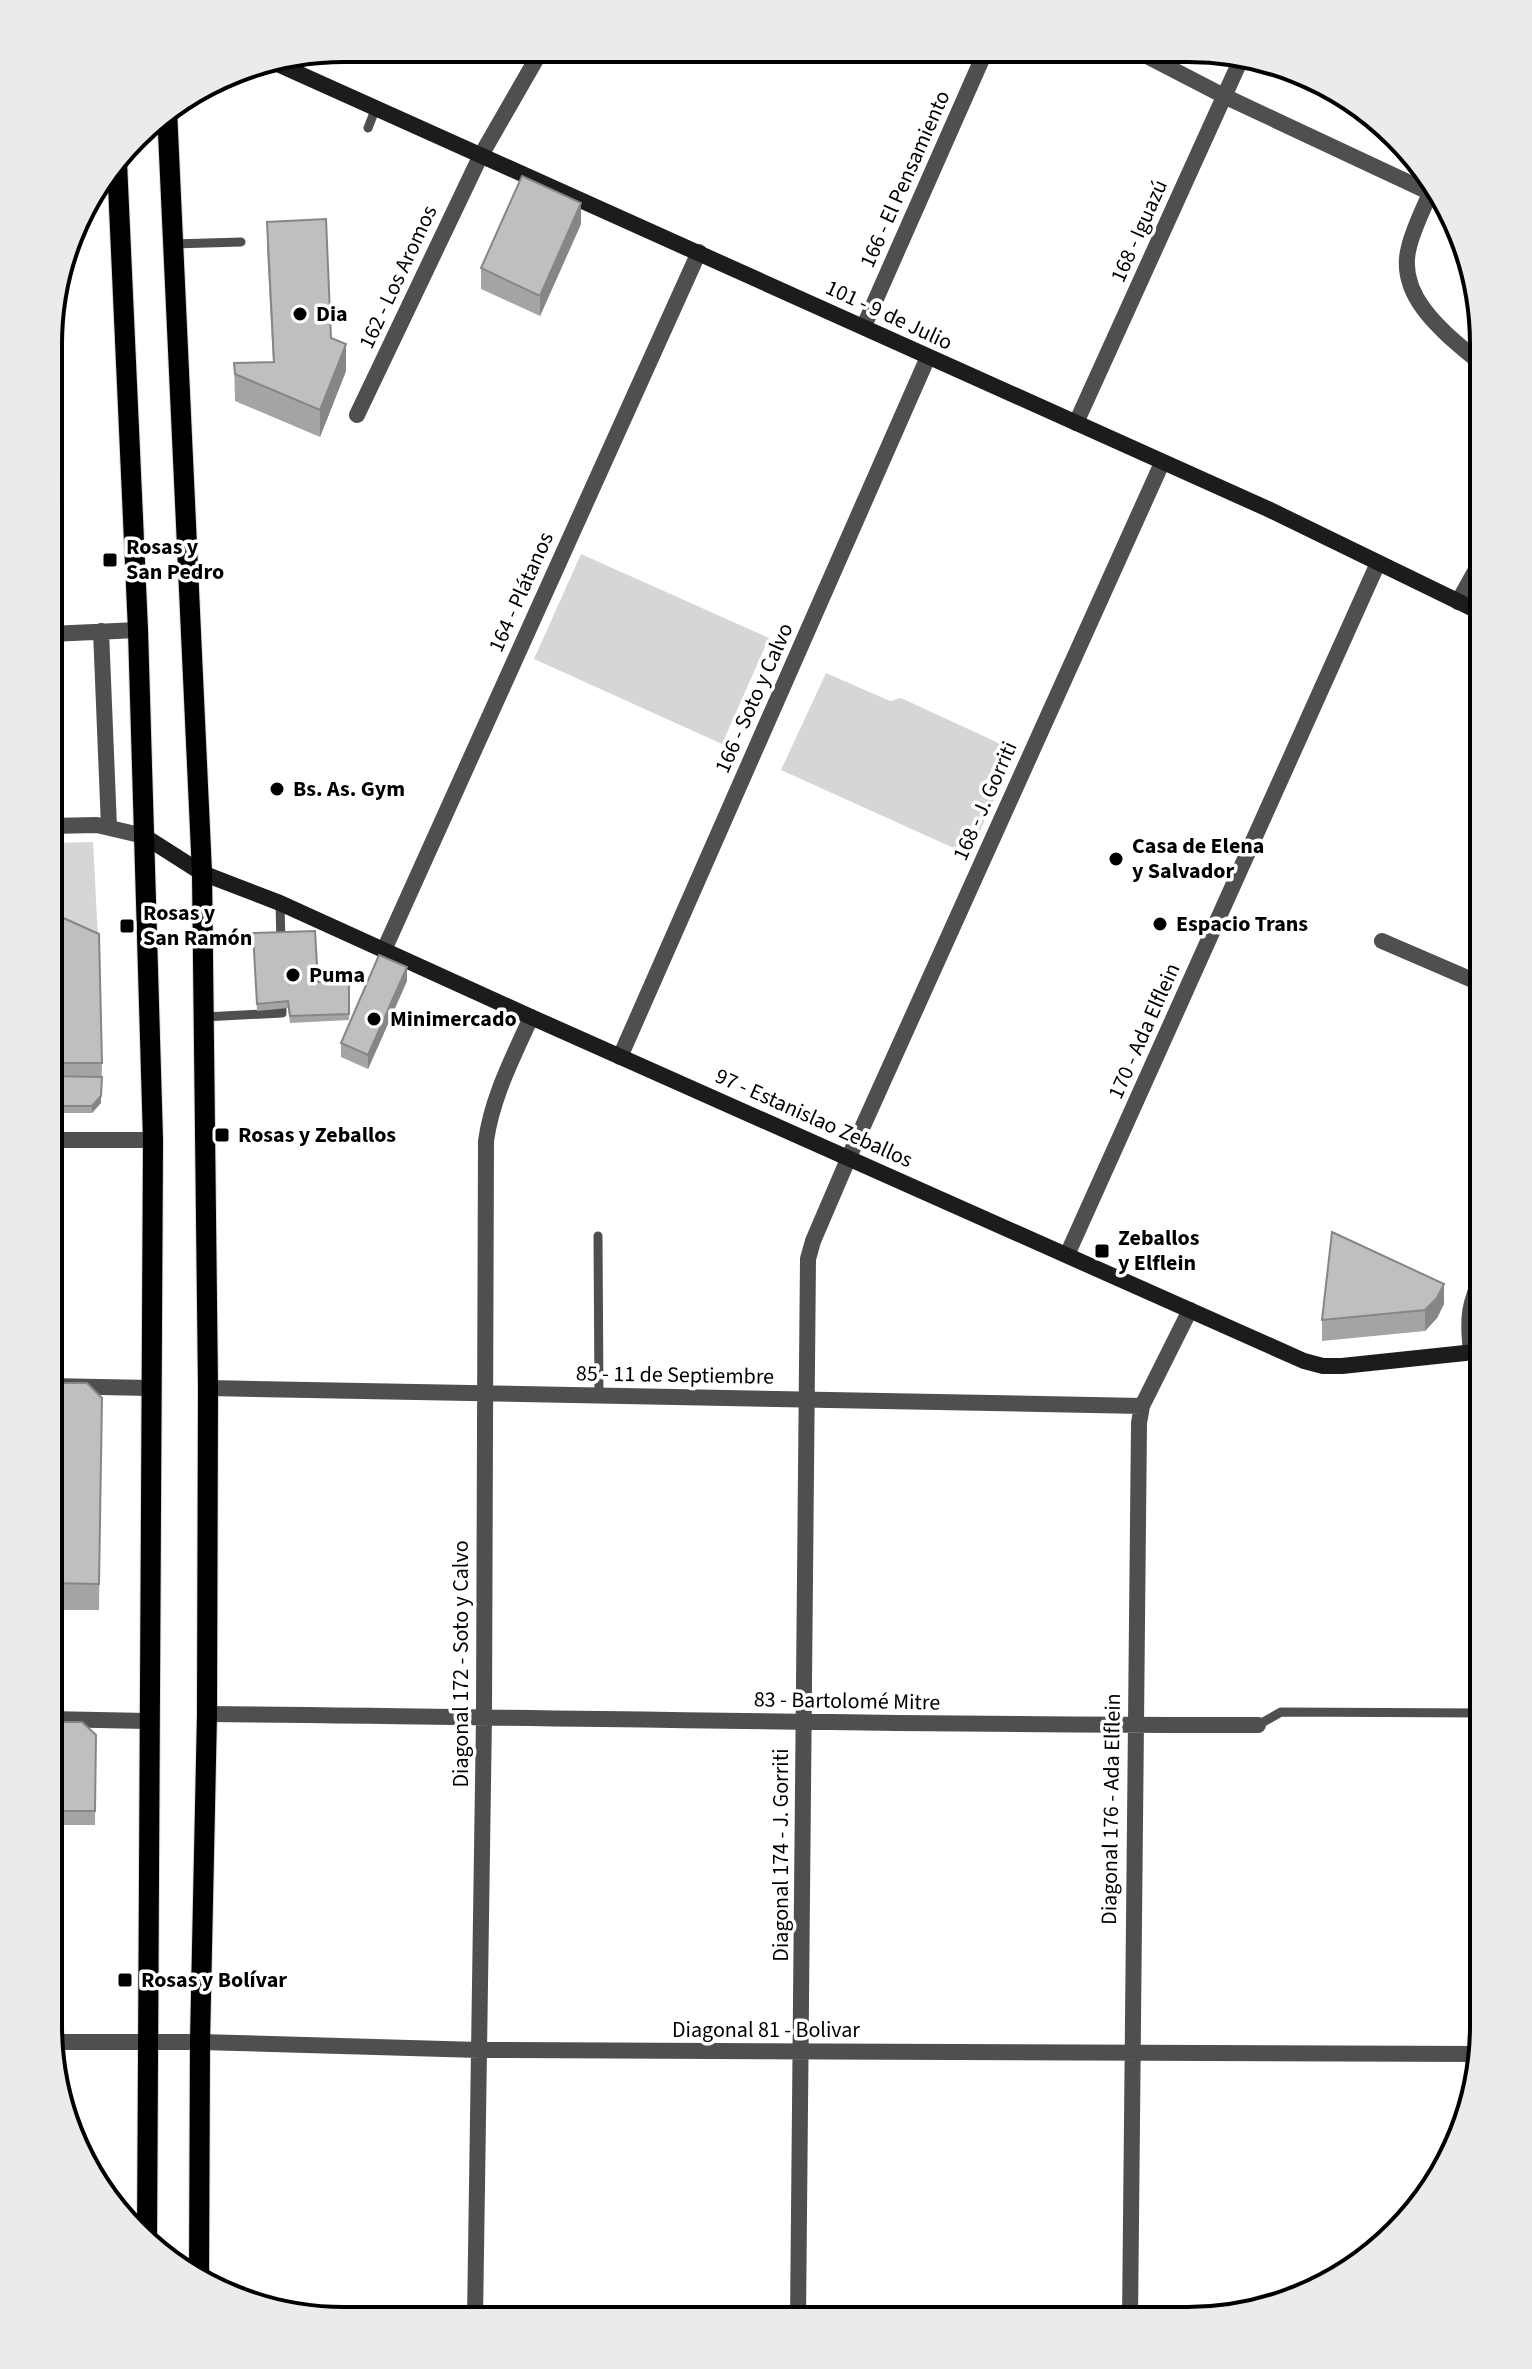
<svg xmlns="http://www.w3.org/2000/svg" width="1532" height="2369" font-family="'Source Sans 3',sans-serif">
  <rect width="100%" height="100%" fill="#fff"/>
  <path fill="#d6d6d6" d="M581,554L769,638L722,744L534,659Z
    M826,673L890,701L901,698L1016,751L969,855L781,770Z
    M93,842L99,955L50,933V843Z"/>
  <g fill="none" stroke-linecap="round" stroke-linejoin="round">
    <g stroke="#dbdbdb" stroke-width="22">
      <path id="primary" d="M167,110L202,873L208,1388L207,1714L200,2042L199,2280
        M117,162L138,630L153,1140L147,2243"/>
    </g>
    <path stroke="#4f4f4f" stroke-width="9" d="M368,128L375,110
      M173,244L241,242
      M280,903L281,944
      M204,1017L282,1013V999
      M598,1236L599,1396
      M1258,1725L1281,1712L1483,1713"/>
    <path stroke="#4f4f4f" stroke-width="16" d="M1135,50L1224,96L1431,193
      M1434,184C1426,204 1414,226 1409,247C1395,299 1450,337 1484,366
      M864,326L986,50
      M357,415L480,157L542,49
      M1076,423L1242,57
      M1458,602L1484,555
      M101,631L109,827
      M50,634L138,630
      M50,826L97,825L144,836
      M1382,941L1484,985
      M384,950L699,252
      M620,1057L928,357
      M49,1140H153
      M1067,1255L1378,563
      M1471,1351C1467,1317 1469,1303 1484,1272
      M49,1386L151,1388
      M208,1388L1142,1406
      M207,1714C558,1717 908,1726 1258,1725
      M48,1719L148,1721
      M51,2042H200L479,2050L1482,2054
      M475,2319L484,1717L486,1141C492,1097 513,1058 531,1017
      M798,2320L808,1259L813,1241L849,1157L1162,463
      M1130,2321L1139,1423L1142,1406L1190,1310"/>
    <path stroke="#1c1c1c" stroke-width="16" d="M273,62L1268,509L1484,614
      M144,836L202,873L280,903L531,1017L1304,1361L1323,1366H1342L1484,1351"/>
    <use href="#primary" stroke="#000" stroke-width="20"/>
  </g>
  <path fill="#a4a4a4" d="M267,222L331,338L346,371L320,437L235,401L234,363L273,362L267,249Z
    M581,224L540,316L481,289V268Z
    M50,677L56,765V792L50,793Z
    M50,912L102,1063L101,1103L92,1113H49Z
    M253,933L318,982L349,981V1020L290,1023L288,1008L257,1011Z
    M407,981L368,1069L341,1057V1043Z
    M1444,1304L1437,1318L1425,1331L1322,1341V1320Z
    M49,1383L102,1398L99,1610H49Z
    M48,1722L96,1735L95,1825H48Z"/>
  <path fill="#868686" d="M581,203V224L540,316V296Z
    M346,344V371L320,437V410Z
    M407,967V981L368,1069V1055Z
    M101,1096V1103L92,1113V1106Z
    M1444,1284V1304L1437,1318L1425,1331V1310Z"/>
  <path fill="#bfbfbf" stroke="#868686" stroke-width="2" d="M522,176L581,203L540,296L481,268Z
    M326,219L331,338L346,344L320,410L235,374L234,363L274,362L267,222Z
    M50,677L56,765L50,766Z
    M50,912L99,934L102,1063H49Z
    M315,931L318,982L349,981V1014L290,1016L288,1001L257,1004L253,933Z
    M379,955L407,967L368,1055L341,1043Z
    M49,1076L102,1077L101,1096L92,1106H49Z
    M1332,1232L1444,1284L1437,1298L1425,1310L1322,1320Z
    M49,1383H87L102,1398L99,1584L49,1583Z
    M48,1722H82L96,1735L95,1811H48Z"/>
  <g fill="#000" stroke="#fff" stroke-width="3">
    <circle cx="300" cy="314" r="8"/>
    <rect x="102" y="552" width="16" height="16" rx="4"/>
    <circle cx="277" cy="789" r="8"/>
    <circle cx="1116" cy="859" r="8"/>
    <circle cx="1160" cy="924" r="8"/>
    <rect x="119" y="918" width="16" height="16" rx="4"/>
    <circle cx="293" cy="975" r="8"/>
    <circle cx="374" cy="1019" r="8"/>
    <rect x="214" y="1127" width="16" height="16" rx="4"/>
    <rect x="1094" y="1243" width="16" height="16" rx="4"/>
    <rect x="117" y="1972" width="16" height="16" rx="4"/>
  </g>
  <g text-anchor="middle" dominant-baseline="central" stroke-width="7" stroke-linejoin="round" paint-order="stroke">
    <g font-size="22" fill="#000" stroke="#fff">
      <text transform="translate(905 179) rotate(-66)">166 - El Pensamiento</text>
      <text transform="translate(1139 231) rotate(-66)">168 - Iguazú</text>
      <text transform="translate(398 277) rotate(-65)">162 - Los Aromos</text>
      <text transform="translate(889 315) rotate(25)">101 - 9 de Julio</text>
      <text transform="translate(521 592) rotate(-66)">164 - Plátanos</text>
      <text transform="translate(754 698) rotate(-66)">166 - Soto y Calvo</text>
      <text transform="translate(985 801) rotate(-66)">168 - J. Gorriti</text>
      <text transform="translate(1144 1031) rotate(-66)">170 - Ada Elflein</text>
      <text transform="translate(814 1118) rotate(24)">97 - Estanislao Zeballos</text>
      <text transform="translate(675 1375) rotate(1)">85 - 11 de Septiembre</text>
      <text transform="translate(461 1664) rotate(-90)">Diagonal 172 - Soto y Calvo</text>
      <text transform="translate(847 1701) rotate(1)">83 - Bartolomé Mitre</text>
      <text transform="translate(1111 1809) rotate(-89)">Diagonal 176 - Ada Elflein</text>
      <text transform="translate(781 1855) rotate(-90)">Diagonal 174 - J. Gorriti</text>
      <text x="766" y="2030">Diagonal 81 - Bolivar</text>
    </g>
    <g font-size="22" font-weight="bold" fill="#000" stroke="#fff" text-anchor="start">
      <text x="316" y="314">Dia</text>
      <text x="126" y="547">Rosas y<tspan x="126" dy="25">San Pedro</tspan></text>
      <text x="293" y="789">Bs. As. Gym</text>
      <text x="1132" y="846">Casa de Elena<tspan x="1132" dy="25">y Salvador</tspan></text>
      <text x="143" y="913">Rosas y<tspan x="143" dy="25">San Ramón</tspan></text>
      <text x="1176" y="924">Espacio Trans</text>
      <text x="309" y="975">Puma</text>
      <text x="390" y="1019">Minimercado</text>
      <text x="238" y="1135">Rosas y Zeballos</text>
      <text x="1118" y="1238">Zeballos<tspan x="1118" dy="25">y Elflein</tspan></text>
      <text x="141" y="1980">Rosas y Bolívar</text>
    </g>
  </g>
  <path d="M0 0H1532V2369H0ZM344 62H1188A282 282 0 0 1 1470 344V2025A282 282 0 0 1 1188 2307H344A282 282 0 0 1 62 2025V344A282 282 0 0 1 344 62Z" fill="#ebebeb" fill-rule="evenodd"/>
  <path fill="none" stroke="#000" stroke-width="4" d="M344 62H1188A282 282 0 0 1 1470 344V2025A282 282 0 0 1 1188 2307H344A282 282 0 0 1 62 2025V344A282 282 0 0 1 344 62Z"/>
</svg>
